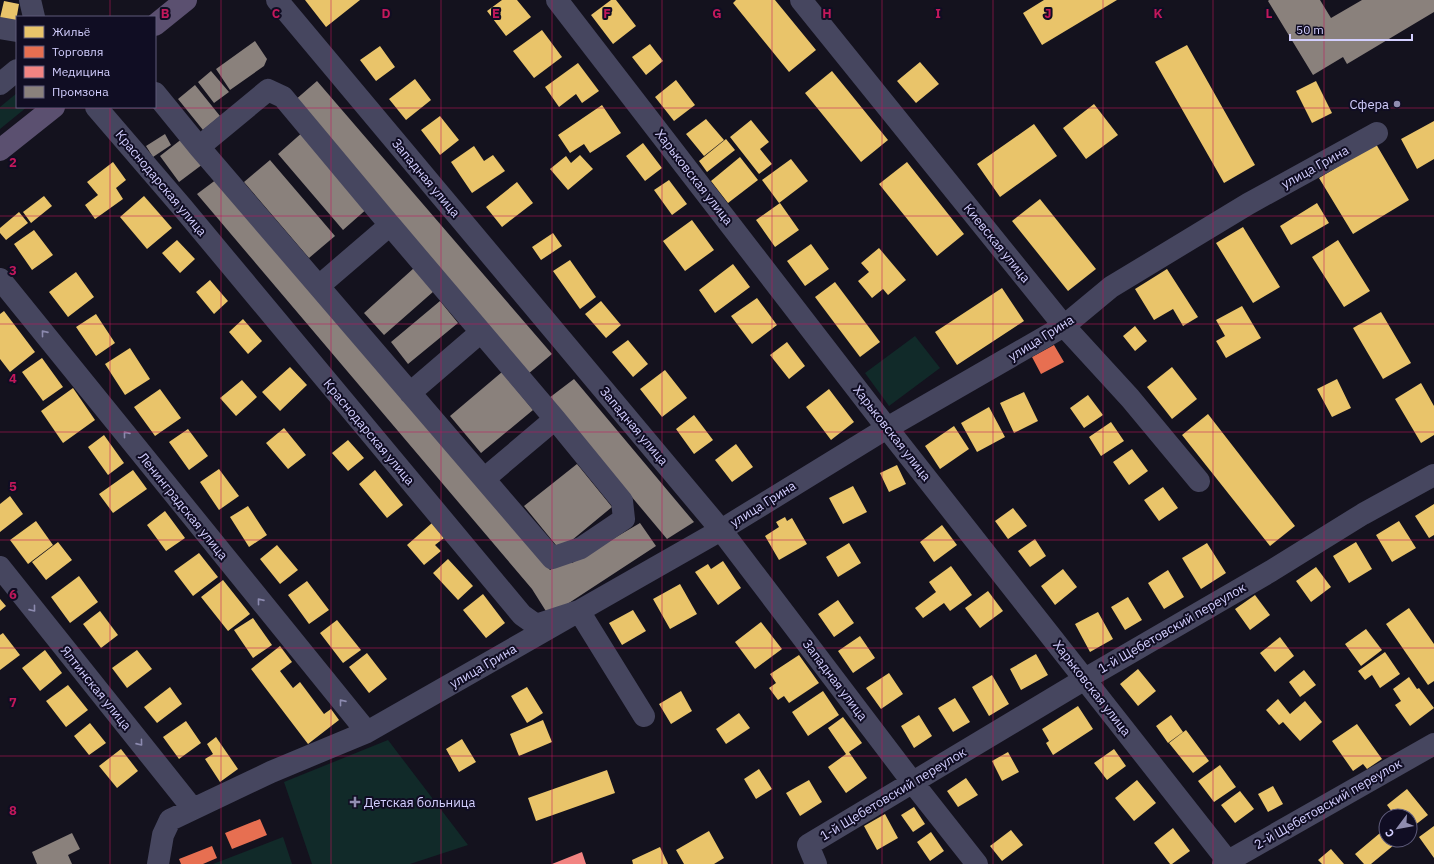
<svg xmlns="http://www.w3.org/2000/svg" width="1434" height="864" font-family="'IBM Plex Sans',sans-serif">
  <rect width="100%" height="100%" fill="#14121e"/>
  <path fill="#112a29" d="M17,93V107H27L0,129V107Z
    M915,336L940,368L889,406L865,373Z
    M388,740L468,845L410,864H312L284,782Z
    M283,837L292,864H213Z"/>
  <path fill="#e9c46a" d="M305,0H360L326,27Z
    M502,0H517L531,17L506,36L487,11Z
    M611,0H616L636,26L613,44L591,15Z
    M736,0H775L816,50L789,72L733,3Z
    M1044,0H1117L1042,45L1023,13Z
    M4,1L19,4L16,21L0,18Z
    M542,30L562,57L534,78L513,51Z
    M650,44L663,61L646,75L632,57Z
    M1187,45L1255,165L1224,183L1155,62Z
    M380,46L395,67L376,81L360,60Z
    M920,62L939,84L916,103L897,81Z
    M578,63L599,91L582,103L576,94L559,107L545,87Z
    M832,71L888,140L861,162L805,93Z
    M415,79L431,100L406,120L389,99Z
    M676,80L695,105L674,121L655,97Z
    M1316,81L1332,113L1312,123L1296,91Z
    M1094,104L1118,135L1086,159L1063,128Z
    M602,105L621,133L590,153L584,144L570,153L558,135Z
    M440,116L459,140L440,155L421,130Z
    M706,119L724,140L704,156L686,134Z
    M751,120L769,142L760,149L772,164L759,174L730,137Z
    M1434,121V159L1417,169L1401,139Z
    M1034,124L1057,156L1000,197L977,164Z
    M726,139L735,150L707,172L699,161Z
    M643,143L662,168L645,181L626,156Z
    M1376,144L1409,200L1353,234L1319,178Z
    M474,146L484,161L493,155L505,171L472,193L451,162Z
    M580,155L593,169L568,190L550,169L566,156L571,163Z
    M740,157L758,180L728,203L711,181Z
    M791,159L808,181L779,203L762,180Z
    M113,162L126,180L116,188L123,199L95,219L85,205L98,195L87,182Z
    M907,162L964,234L937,256L879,184Z
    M669,180L687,204L672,215L654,190Z
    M517,182L533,203L502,227L486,207Z
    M44,196L52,206L31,223L23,212Z
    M144,196L172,228L147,249L120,217Z
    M1040,199L1096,269L1068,291L1012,221Z
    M780,203L799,230L775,247L756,220Z
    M1317,203L1329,223L1291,245L1280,226Z
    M19,212L28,223L6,240L0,233V228Z
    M692,220L714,250L685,271L663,241Z
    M1243,227L1280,287L1253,303L1216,243Z
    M34,230L53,255L32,270L14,244Z
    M553,233L562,246L541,260L532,247Z
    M177,240L195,259L180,273L162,253Z
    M1338,240L1370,291L1344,307L1312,257Z
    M811,244L829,269L805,286L787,261Z
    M879,248L906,280L888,295L883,289L872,298L858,281L869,272L861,263Z
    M570,260L596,297L580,309L553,271Z
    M733,264L750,287L715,313L699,290Z
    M1167,269L1198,317L1183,326L1173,309L1154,320L1135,289Z
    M76,272L94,297L68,317L49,292Z
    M210,280L228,301L214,314L196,292Z
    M835,282L880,342L860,357L815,297Z
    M1002,288L1024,321L957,365L935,332Z
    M757,298L777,325L752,344L731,316Z
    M601,301L621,325L606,338L585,314Z
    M1242,306L1261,338L1226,358L1216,341L1225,336L1216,320Z
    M4,311L35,352L10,372L0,359V314Z
    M1381,312L1411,363L1383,379L1353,328Z
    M96,314L115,343L96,356L76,327Z
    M243,319L262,341L248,354L229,332Z
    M1135,326L1147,341L1135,351L1123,336Z
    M628,340L648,364L633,377L612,352Z
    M787,342L805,366L789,379L770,355Z
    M130,348L150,379L125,395L105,364Z
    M42,358L63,387L43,401L22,372Z
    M290,367L307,385L280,411L262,392Z
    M1172,367L1197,399L1172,419L1147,387Z
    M665,370L687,398L662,417L640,389Z
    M1337,379L1351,408L1332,417L1317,389Z
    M242,380L257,397L236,416L220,398Z
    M1421,383L1434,406V435L1421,443L1395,399Z
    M73,388L95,420L63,443L41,411Z
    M160,389L181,418L155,436L134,407Z
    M829,389L854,422L831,440L806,407Z
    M1024,392L1038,421L1014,433L1000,403Z
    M1088,395L1103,415L1084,428L1070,408Z
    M989,407L1005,437L977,452L961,423Z
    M1208,414L1295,526L1270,546L1182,435Z
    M694,415L713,440L694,454L676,429Z
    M1111,422L1124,441L1101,456L1089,437Z
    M954,426L969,449L940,469L925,446Z
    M284,428L306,455L288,469L266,443Z
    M188,429L208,456L189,470L169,442Z
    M104,435L124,463L108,475L88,447Z
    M348,440L364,458L348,471L332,453Z
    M736,444L753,467L732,482L715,460Z
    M1132,449L1148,471L1129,485L1113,462Z
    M897,465L906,484L889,492L880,473Z
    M219,469L239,496L219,510L200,482Z
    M133,470L147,489L113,513L99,494Z
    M375,470L403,505L387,518L359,484Z
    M853,486L867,512L843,524L829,498Z
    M1163,487L1178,508L1159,521L1144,500Z
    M10,496L23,514L0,532V504Z
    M1434,504V535L1429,538L1415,516Z
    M248,506L267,535L249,547L230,517Z
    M1013,508L1027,526L1008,539L995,521Z
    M165,511L185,538L166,551L147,525Z
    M785,517L787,521L792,518L807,544L779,560L765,536L779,527L776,522Z
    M36,521L53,545L28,564L10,540Z
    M1399,521L1416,548L1392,562L1376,535Z
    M432,523L444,538L435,545L441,551L424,565L407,545Z
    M942,525L957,545L934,562L920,542Z
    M1035,539L1046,556L1030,567L1018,551Z
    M58,542L72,560L46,580L32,562Z
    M1356,542L1372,569L1349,583L1333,556Z
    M849,543L861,563L838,577L826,557Z
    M1207,543L1226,573L1201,589L1182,558Z
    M277,545L298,570L280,584L260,559Z
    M199,553L218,577L193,596L174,571Z
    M448,559L473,586L458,600L433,573Z
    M723,561L741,588L718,605L695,572L708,564L711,569Z
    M951,566L972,595L950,611L944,603L923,618L915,608L936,592L929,582Z
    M1316,567L1331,587L1311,602L1296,581Z
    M1063,569L1077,587L1055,605L1041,586Z
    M1168,570L1184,597L1164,609L1148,583Z
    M79,576L98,602L70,623L51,597Z
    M223,580L250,614L228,631L201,597Z
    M307,581L329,610L309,624L288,595Z
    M680,584L697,614L670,629L653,599Z
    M988,591L1003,611L980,628L965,608Z
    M483,594L505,623L486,638L463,610Z
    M1255,595L1270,615L1250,630L1235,609Z
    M1128,597L1142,620L1125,630L1111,607Z
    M0,599L6,606L0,611Z
    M838,600L854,623L834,637L818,614Z
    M1409,608L1434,644V681L1428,685L1386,624Z
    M633,610L646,631L622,645L609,623Z
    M100,611L118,635L101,648L83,624Z
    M1098,612L1113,639L1090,652L1075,624Z
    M253,618L272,645L253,658L234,630Z
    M337,620L361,650L343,663L320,633Z
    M761,622L782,649L755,669L735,642Z
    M1366,629L1382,650L1361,666L1345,644Z
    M3,633L20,655L0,670V635Z
    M860,636L875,658L853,673L838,651Z
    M1280,637L1294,656L1275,672L1260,653Z
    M280,646L292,662L280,671L293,688L300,682L324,714L331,709L339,720L308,744L251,669Z
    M45,650L62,673L40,691L22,668Z
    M137,650L152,669L127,688L112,668Z
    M1385,652L1400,674L1380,688L1372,675L1365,680L1358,671Z
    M367,653L387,679L369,693L349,667Z
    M1036,654L1048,675L1021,690L1010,669Z
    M799,655L819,683L789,703L784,696L778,700L769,688L776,683L770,674Z
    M1138,669L1156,691L1138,706L1120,684Z
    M1304,670L1316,685L1300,697L1289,682Z
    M889,673L903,694L881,709L866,688Z
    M992,675L1009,704L989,716L972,687Z
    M1409,677L1417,689L1419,688L1434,708L1410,726L1395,705L1401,701L1393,689Z
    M68,685L88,710L66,727L46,701Z
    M170,687L182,704L157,723L144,707Z
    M527,687L543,713L527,723L511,696Z
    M681,691L692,711L671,724L659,704Z
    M823,691L839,715L808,736L792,712Z
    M955,698L970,722L953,732L938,708Z
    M1278,699L1290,714L1305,701L1322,722L1300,741L1283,722L1279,725L1266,710Z
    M1078,706L1093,729L1053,755L1046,743L1049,741L1042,729Z
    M739,713L750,728L726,744L716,729Z
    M919,715L932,736L914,748L901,726Z
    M1171,715L1183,732L1168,743L1156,726Z
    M843,717L862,743L849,752L867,778L846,793L828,767L846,754L828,728Z
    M543,720L552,742L519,756L510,734Z
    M186,721L201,743L179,759L163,737Z
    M90,723L106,743L89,755L74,736Z
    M1357,724L1382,759L1367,769L1363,764L1353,771L1332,741Z
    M1186,730L1209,761L1193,773L1169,743Z
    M216,737L238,769L220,782L205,759L213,754L207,744Z
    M462,739L476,762L459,772L446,749Z
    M121,749L138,771L117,788L99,766Z
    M1114,749L1126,766L1107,780L1094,763Z
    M1008,752L1019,772L1002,781L992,761Z
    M1220,765L1236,787L1214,802L1198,781Z
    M759,769L772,789L756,799L744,779Z
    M607,770L615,793L536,821L528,798Z
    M966,778L978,795L958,807L947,791Z
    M809,780L822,802L800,816L786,793Z
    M1137,780L1156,803L1134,821L1115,798Z
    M1273,786L1283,804L1268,812L1258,794Z
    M1407,789L1428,815L1410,829V816H1395L1387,805Z
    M1240,791L1254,809L1235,823L1221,805Z
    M914,807L925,824L913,832L901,815Z
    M885,814L898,838L877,850L864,826Z
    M1434,826V858L1419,837Z
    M1173,828L1190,851L1172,864H1170L1154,843Z
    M1386,828V840H1400L1371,864H1364L1355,854Z
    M1011,830L1023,845L1002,861L990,846Z
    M709,831L724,858L714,864H684L676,850Z
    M931,832L944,851L930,861L917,842Z
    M660,847L668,864H633L632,860Z
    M1331,849L1344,864H1322L1318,860Z"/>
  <path fill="#e76f51" d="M1054,345L1064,362L1041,374L1032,357Z
    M260,819L267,835L232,849L225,833Z
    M212,846L217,858L203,864H181L179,859Z"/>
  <path fill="#f28482" d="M582,852L586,864H552Z"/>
  <path fill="#8a817c" d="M1269,0H1320L1331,18L1362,0H1434V12L1347,64L1343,57L1313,75L1268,1Z
    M255,41L267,59L264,66L230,90L216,69Z
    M211,71L229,92L214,103L198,82Z
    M317,81L552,354L528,374L294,101Z
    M195,85L220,116L203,130L178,99Z
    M304,131L369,207L343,230L278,154Z
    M165,134L171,145L153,157L146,146Z
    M183,138L203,164L179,182L160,156Z
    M270,160L335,236L309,258L244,182Z
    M221,176L550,570L568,558L572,563L640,523L656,546L549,616L532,589L197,194Z
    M414,268L434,291L384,335L364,313Z
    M440,301L458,323L408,364L391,342Z
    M502,372L533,410L481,453L450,416Z
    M574,379L694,522L667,539L549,398Z
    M577,464L612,507L560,550L524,506Z
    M72,833L80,849L68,855L72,864H37L32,852Z"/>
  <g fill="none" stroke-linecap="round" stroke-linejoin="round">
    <path stroke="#46465f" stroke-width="22" d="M30,0L34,17
      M277,0L721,530L913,783L977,864
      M557,0L887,428L1230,864
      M801,0L1064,326L1130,398L1199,481
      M0,28L17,31
      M0,84L17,70
      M155,93L199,147L552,558L581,548L624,519L622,501L555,419L390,225L319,286
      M96,107L182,207L522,615L536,625L579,611L644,716
      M199,147L268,90L283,97L390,225
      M0,279L367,732
      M410,393L481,332
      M484,479L555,419
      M0,567L193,809
      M158,864L163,835L170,820L271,772L367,732L579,611L721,530L887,428L1064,326L1111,287L1248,204L1377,133
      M816,864L808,845L1085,679L1271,571L1363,514L1434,475
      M1223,864L1434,744"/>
    <path stroke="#5b5070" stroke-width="22" d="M155,25L186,0
      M0,150L54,107"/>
  </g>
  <defs><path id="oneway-chevron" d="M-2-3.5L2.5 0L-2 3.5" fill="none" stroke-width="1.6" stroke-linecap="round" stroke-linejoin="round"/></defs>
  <g stroke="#8c8aaf">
    <use href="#oneway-chevron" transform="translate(44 333) rotate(-129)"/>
    <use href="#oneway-chevron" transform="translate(126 434) rotate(-129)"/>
    <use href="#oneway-chevron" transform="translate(260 601) rotate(-129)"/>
    <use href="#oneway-chevron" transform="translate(33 609) rotate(51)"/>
    <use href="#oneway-chevron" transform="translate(342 702) rotate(-129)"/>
    <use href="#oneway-chevron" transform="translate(140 743) rotate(51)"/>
  </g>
  <path fill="none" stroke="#c2185b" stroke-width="1" stroke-opacity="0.55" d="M110,0V17M221,0V864M331,0V864M441,0V864M552,0V864M662,0V864M772,0V864M882,0V864M993,0V864M1103,0V864M1213,0V864M1324,0V864M110,107V864M0,108H1434M0,216H1434M0,324H1434M0,432H1434M0,540H1434M0,648H1434M0,756H1434"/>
  <g fill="#908db0" stroke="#100d23" stroke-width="1.5">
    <circle cx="1397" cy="104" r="4"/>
    <path d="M353 796h4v4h4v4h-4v4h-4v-4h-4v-4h4z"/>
  </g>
  <g text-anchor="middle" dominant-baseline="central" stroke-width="4" stroke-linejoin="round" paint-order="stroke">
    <g font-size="13" fill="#d3cfff" stroke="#100d23" text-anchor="end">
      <text x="1389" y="104">Сфера</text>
      <text x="364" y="802" text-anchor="start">Детская больница</text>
    </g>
    <g font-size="13" fill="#d3cfff" stroke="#100d23">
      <text transform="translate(1315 167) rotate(-29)">улица Грина</text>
      <text transform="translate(694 177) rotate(52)">Харьковская улица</text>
      <text transform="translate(426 178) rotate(50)">Западная улица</text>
      <text transform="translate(161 183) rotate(50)">Краснодарская улица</text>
      <text transform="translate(997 243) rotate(51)">Киевская улица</text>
      <text transform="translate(1041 338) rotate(-32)">улица Грина</text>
      <text transform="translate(634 426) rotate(50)">Западная улица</text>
      <text transform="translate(369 432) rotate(50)">Краснодарская улица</text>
      <text transform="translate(892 433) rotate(52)">Харьковская улица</text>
      <text transform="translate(763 504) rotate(-32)">улица Грина</text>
      <text transform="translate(183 506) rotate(51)">Ленинградская улица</text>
      <text transform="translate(1172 628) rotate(-30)">1-й Щебетовский переулок</text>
      <text transform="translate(483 666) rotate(-30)">улица Грина</text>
      <text transform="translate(835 680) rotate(53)">Западная улица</text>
      <text transform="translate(96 688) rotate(51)">Ялтинская улица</text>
      <text transform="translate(1092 688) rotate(52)">Харьковская улица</text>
      <text transform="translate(893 794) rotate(-31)">1-й Щебетовский переулок</text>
      <text transform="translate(1328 804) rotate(-30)">2-й Щебетовский переулок</text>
    </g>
  </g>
  <g font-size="13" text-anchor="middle" font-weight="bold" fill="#c2185b" stroke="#100d23" stroke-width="4" stroke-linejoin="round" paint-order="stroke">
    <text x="165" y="18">B</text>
    <text x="276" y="18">C</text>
    <text x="386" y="18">D</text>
    <text x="496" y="18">E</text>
    <text x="607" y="18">F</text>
    <text x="717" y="18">G</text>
    <text x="827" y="18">H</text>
    <text x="938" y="18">I</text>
    <text x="1048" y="18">J</text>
    <text x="1158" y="18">K</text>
    <text x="1269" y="18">L</text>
    <text x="13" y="167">2</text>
    <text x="13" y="275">3</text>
    <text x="13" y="383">4</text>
    <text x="13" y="491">5</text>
    <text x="13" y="599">6</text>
    <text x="13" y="707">7</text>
    <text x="13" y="815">8</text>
  </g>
  <rect x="16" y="16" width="140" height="92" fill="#100d23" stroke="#5e5b7b"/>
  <rect x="24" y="26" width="20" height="12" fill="#e9c46a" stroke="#5e5b7b"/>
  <text x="52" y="36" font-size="12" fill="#d3cfff">Жильё</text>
  <rect x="24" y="46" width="20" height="12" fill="#e76f51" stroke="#5e5b7b"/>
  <text x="52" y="56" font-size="12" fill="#d3cfff">Торговля</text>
  <rect x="24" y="66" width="20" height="12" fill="#f28482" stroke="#5e5b7b"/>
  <text x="52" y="76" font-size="12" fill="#d3cfff">Медицина</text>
  <rect x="24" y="86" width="20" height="12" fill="#8a817c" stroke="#5e5b7b"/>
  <text x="52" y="96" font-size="12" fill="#d3cfff">Промзона</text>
  <g transform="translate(1398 828) rotate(238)"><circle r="19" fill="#100d23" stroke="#5e5b7b"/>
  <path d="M0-3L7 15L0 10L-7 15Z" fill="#908db0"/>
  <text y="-6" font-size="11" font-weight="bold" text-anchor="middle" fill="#d3cfff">С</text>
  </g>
  <path d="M1290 34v6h122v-6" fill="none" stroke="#d3cfff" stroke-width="2"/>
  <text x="1296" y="34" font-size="12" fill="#d3cfff" stroke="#100d23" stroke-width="3" paint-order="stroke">50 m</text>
</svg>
